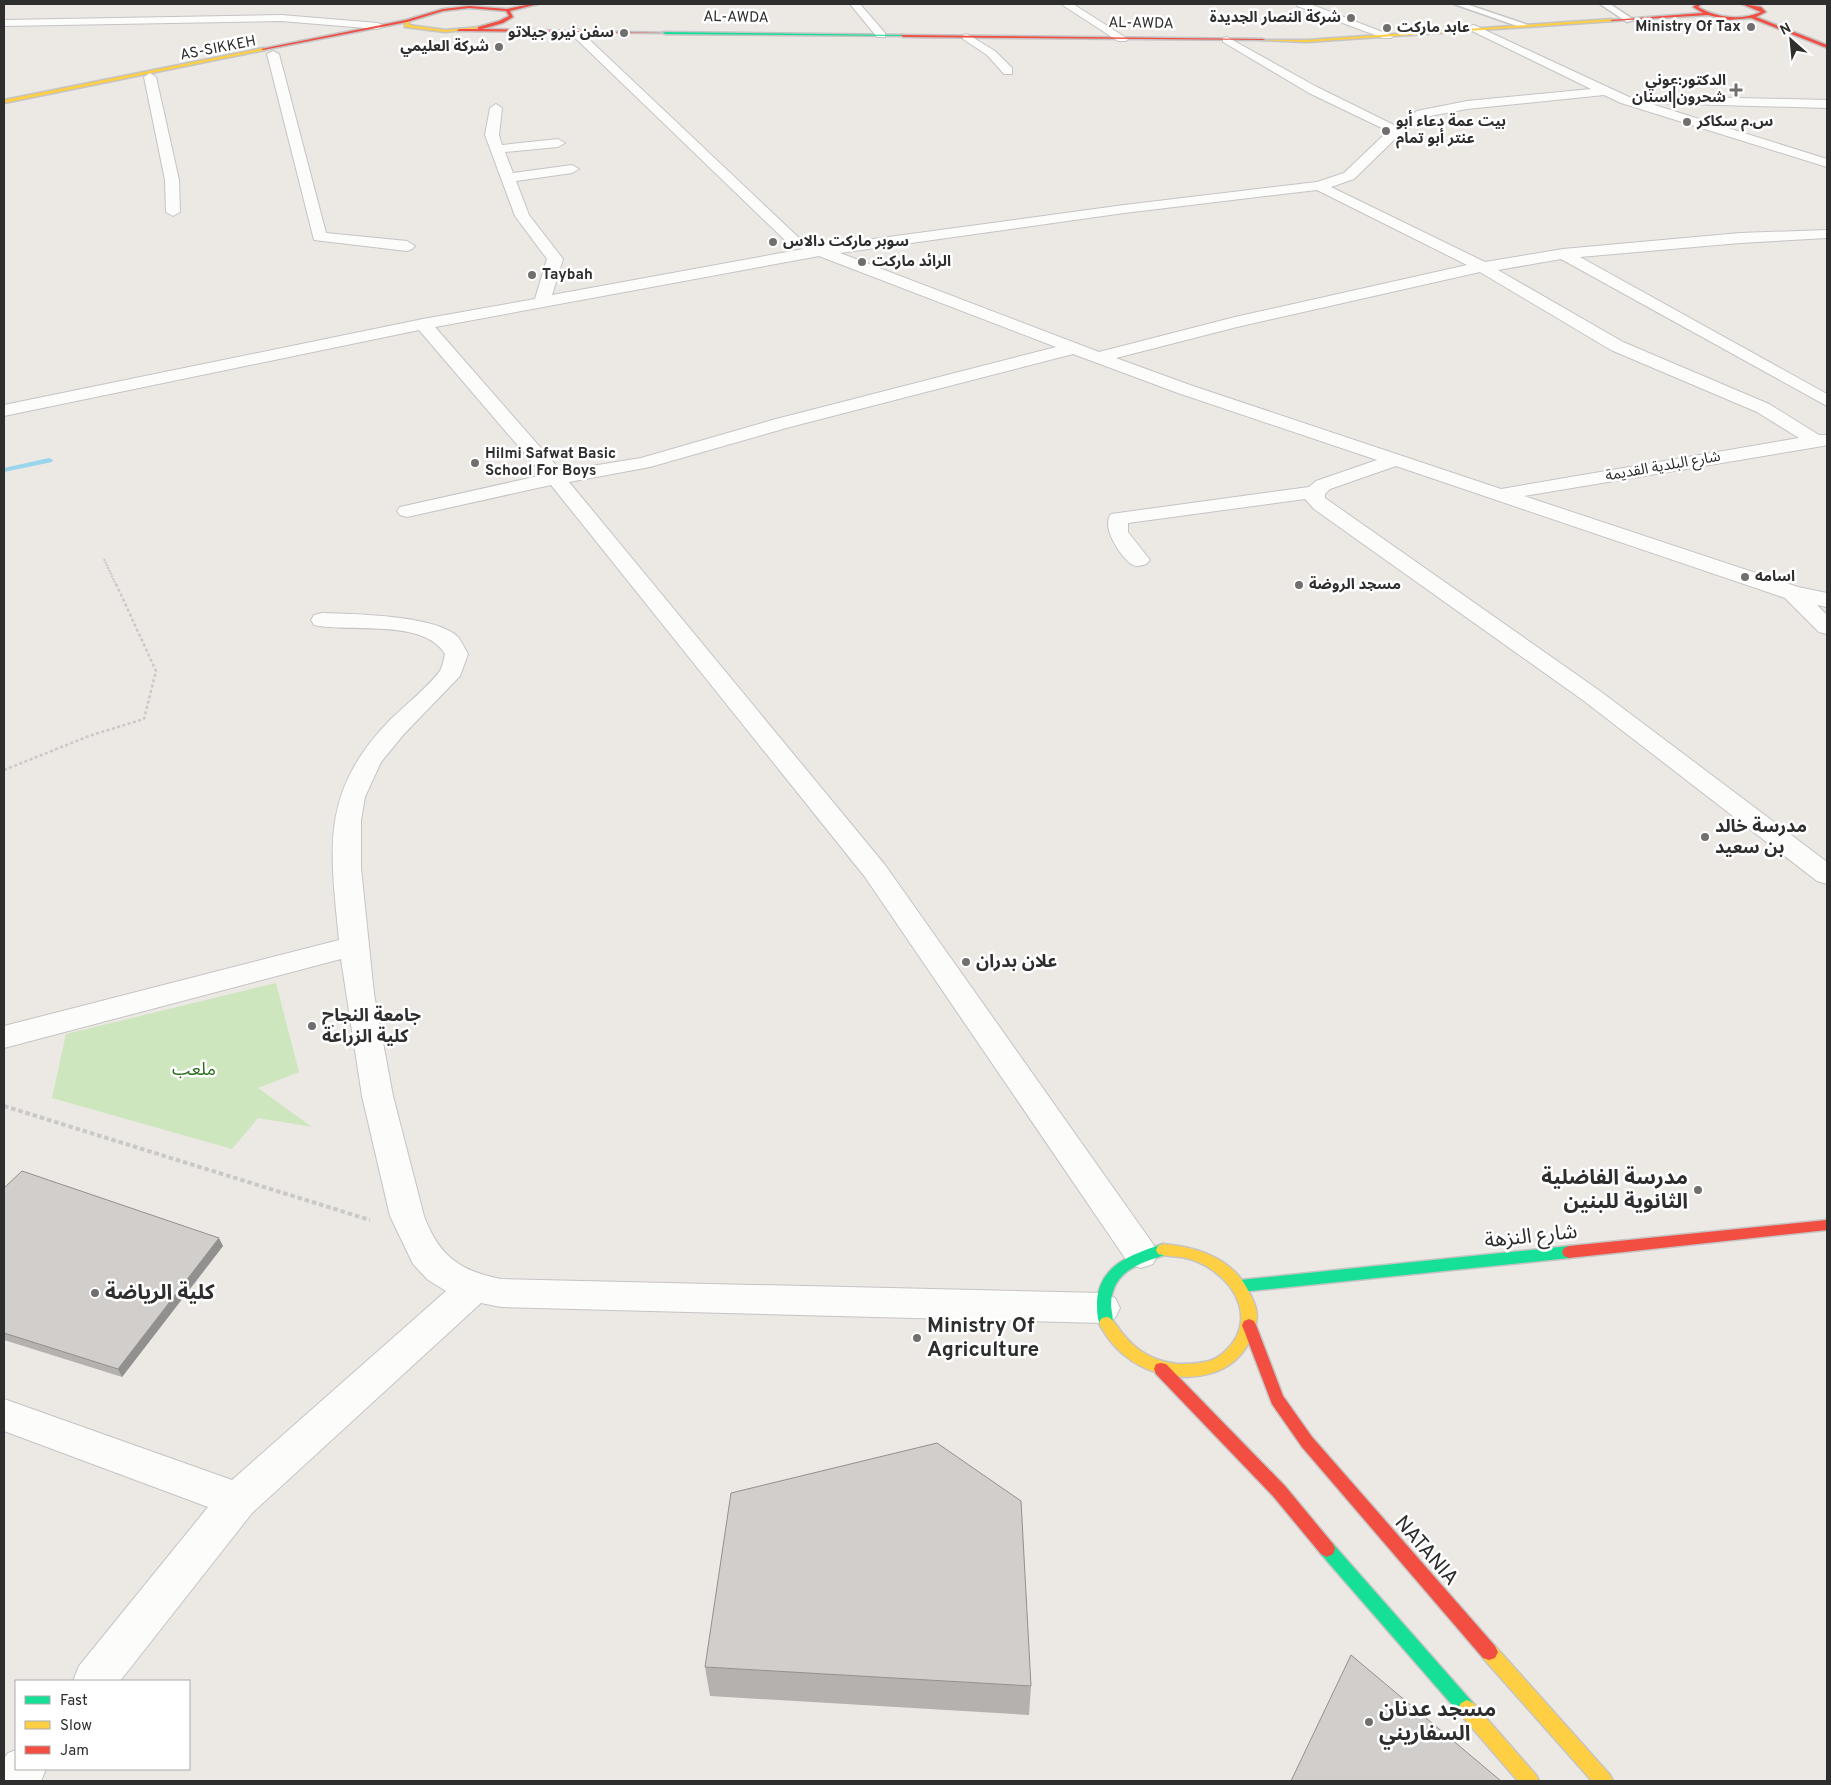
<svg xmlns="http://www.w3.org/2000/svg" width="1831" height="1785" font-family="Overpass,'Noto Sans Arabic',sans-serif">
  <rect width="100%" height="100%" fill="#ece8e4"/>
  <path fill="#cee6be" d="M276,983L299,1072L258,1088L312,1127L258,1118L232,1149L52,1098L66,1034Z"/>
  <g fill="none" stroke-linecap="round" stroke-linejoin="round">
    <path fill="#99d6ec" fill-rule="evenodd" d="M49,458L53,460L52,462L4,472V468Z"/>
    <g stroke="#c5c4c5" stroke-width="3">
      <path id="lane" d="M1454,4H1466L1528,25L1520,27Z
        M1600,4H1610L1634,20L1627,22Z"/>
    </g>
    <g stroke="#c5c4c5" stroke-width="2">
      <path id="street" d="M850,4H860L885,33V37H877Z
        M1061,4H1073L1128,39L1126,41H1118Z
        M1296,4H1310L1393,36L1391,38H1383L1297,6Z
        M281,15L378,23L384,26L378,29L281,21L4,26V20Z
        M1474,25L1629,97L1827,159V167L1621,103L1604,95L1467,109L1425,117L1396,138L1354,179L1331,187L1485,262L1563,249L1740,233L1827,230V238L1740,243L1580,257L1827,394V406L1561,259L1498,270L1623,342L1769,404L1819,435H1827V445L1823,446L1524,496L1798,587L1827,593V607L1817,605L1827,615V634L1819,632L1785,598L1396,466L1330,489L1325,494V498L1600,691L1827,862V884L1817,881L1584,701L1314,509L1305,499L1128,523V532L1150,560L1146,564C1141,566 1135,567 1131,564C1119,554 1101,527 1111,514L1309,487L1316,481L1377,460L1178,393L1073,354L790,427L650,467L569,482L885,865L1153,1244L1158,1254L1153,1264L1141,1268L1129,1264L865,877L551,485L407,517L400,515L397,511L400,507L543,475L419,330L4,416V405L423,319L535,299L547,259L515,216L485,135L490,108L496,104L502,108L499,135L502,145L558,139L565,143L558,147L505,152L513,173L572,165L579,169L572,173L516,181L529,215L563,259L552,295L803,249L788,243L570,33V29H578L798,237L822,246L1124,205L1317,182L1344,173L1388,131L1309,93L1223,42V38L1227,37L1317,87L1396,126L1417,111L1467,101L1591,89L1470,30V26ZM1317,190L1467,265L1235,317L1099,352L840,253L1124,213ZM819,256L1056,347L776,419L641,458L561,471L435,327ZM1480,272L1611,350L1757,412L1799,438L1501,489L1190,385L1116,358L1237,327Z
        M967,34L995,51L1012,68V74H1004L987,55L963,39V35Z
        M273,51L279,54L326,233L407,241L415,246L412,249L407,251L314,240L267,54Z
        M150,73L156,77L179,180L180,212L173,216L166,212L165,180L144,77Z
        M1654,96L1827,100V108L1650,103L1648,100L1650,97Z
        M322,613C353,614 436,615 458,637C462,642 465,649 468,654L460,676L404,734L381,762L365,797L361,820V868L374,994L393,1096L424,1216C439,1256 460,1271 501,1279L1102,1293L1115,1298L1120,1308L1115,1318L1102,1323L501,1307L481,1303L252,1513L120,1681H73L79,1666L208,1507L4,1431V1399L232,1480L446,1291L428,1280L413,1264L390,1216L362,1096L341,959L4,1048V1026L339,940C330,848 320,792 390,720C403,707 433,683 441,669C443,664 444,658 445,654C424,618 349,633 314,625L311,620L314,615Z
        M16,1750V1769H46L41,1781H4V1759L8,1753Z"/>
    </g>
    <g stroke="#c5c4c5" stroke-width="3">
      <path id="fast" d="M663,32L903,35L905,36L665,34Z
        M1163,1244L1168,1246L1170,1250L1168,1254C1141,1263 1112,1270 1111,1304C1111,1312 1115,1320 1111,1327L1106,1329L1101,1327C1097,1320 1097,1309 1097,1301C1100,1264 1133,1254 1163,1244Z
        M1569,1246L1574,1248L1576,1252L1574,1256L1569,1258L1240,1292L1235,1290L1233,1286L1235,1282L1240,1280Z
        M1327,1541L1333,1544L1473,1703L1476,1709L1473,1715L1467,1718L1461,1715L1321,1554L1319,1549L1321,1544Z"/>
    </g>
    <g stroke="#c5c4c5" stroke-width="3">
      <path id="slow" d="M1612,19L1614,21L1307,42L1261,40H1307Z
        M407,20L409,21V25L445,30L480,27L482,28L445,32L405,27V21Z
        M263,48L265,50L4,103V100Z
        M1163,1244C1197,1247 1233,1258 1249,1292C1253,1300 1257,1308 1257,1317C1256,1327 1253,1334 1249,1342C1232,1376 1191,1382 1159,1373C1132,1366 1111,1347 1099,1323L1101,1319C1104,1317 1108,1316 1111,1319C1116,1323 1119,1330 1123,1334C1137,1352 1156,1362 1178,1364C1189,1364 1202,1364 1212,1360C1220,1357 1227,1350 1232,1344C1251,1318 1238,1289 1215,1272C1205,1264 1193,1259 1181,1257C1173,1256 1165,1256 1158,1254L1156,1250L1158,1246Z
        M1489,1644L1495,1646L1610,1775L1613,1781H1592L1483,1658L1480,1652L1483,1646Z
        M1467,1700L1473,1703L1536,1775L1539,1781H1518L1461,1715L1458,1709L1461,1703Z"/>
    </g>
    <g stroke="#c5c4c5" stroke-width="3">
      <path id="jam" d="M531,4H538L510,11L513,17L503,23L482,29L667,33L457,31L459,29H478V27L499,21L509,16L506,11L469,8L443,11L407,22L263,50L261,49L406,20L443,9L469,6L507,9Z
        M1697,4H1701L1698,7C1717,18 1741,21 1761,12L1742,4L1761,7L1766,12L1756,17L1827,45V48L1751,18L1729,20L1708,15L1612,21L1610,20L1703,13L1693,7Z
        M901,35L1263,39L1265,40L903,37Z
        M1827,1220V1230L1569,1258L1564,1256L1562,1252L1564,1248L1569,1246Z
        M1249,1319L1254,1321L1256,1325L1283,1396L1312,1437L1495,1646L1498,1652L1495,1658L1489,1660L1483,1658L1302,1447L1272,1404L1242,1325L1244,1321Z
        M1161,1363L1166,1364L1285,1486L1333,1544L1335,1549L1333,1554L1327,1557L1321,1554L1273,1496L1156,1374L1154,1369L1156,1364Z"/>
    </g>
    <path stroke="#c9c9c8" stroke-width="2" stroke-dasharray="2 1" stroke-linecap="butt" d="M104,559L116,585"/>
    <path stroke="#c9c9c8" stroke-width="2.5" stroke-dasharray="3 2.5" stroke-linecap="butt" d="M4,770L89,736L144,719L156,671L116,584"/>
    <path stroke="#c9c9c8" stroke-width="4" stroke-dasharray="4.5 3" stroke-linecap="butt" d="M4,1106L370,1220"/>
    <use href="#lane" fill="#fcfcfb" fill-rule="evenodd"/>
    <use href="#street" fill="#fcfcfb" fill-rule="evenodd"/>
    <use href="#fast" fill="#16e098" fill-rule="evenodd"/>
    <use href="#slow" fill="#ffcf43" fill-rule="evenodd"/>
    <use href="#jam" fill="#f24e42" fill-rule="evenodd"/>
  </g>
  <path fill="#b4b1af" d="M4,1188L223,1246L122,1377L4,1340Z
    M705,1667L1031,1686L1029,1715L710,1696Z"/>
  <path fill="#92908e" d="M219,1238L223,1246L122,1377L118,1369Z"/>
  <path fill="#d1cecb" stroke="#92908e" d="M22,1171L219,1238L118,1369L4,1333V1188Z
    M937,1443L1021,1501L1031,1686L705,1667L731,1493Z
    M1351,1655L1501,1781H1291Z"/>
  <g fill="#706f6e" stroke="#fff" stroke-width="2">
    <circle cx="1351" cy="18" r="5"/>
    <circle cx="1751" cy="27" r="5"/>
    <circle cx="1387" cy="28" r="5"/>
    <circle cx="624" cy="33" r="5"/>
    <circle cx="499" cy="47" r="5"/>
    <path d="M1733.5 82.5h5v5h5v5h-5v5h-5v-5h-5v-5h5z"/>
    <circle cx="1687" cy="122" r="5"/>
    <circle cx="1386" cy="131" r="5"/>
    <circle cx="773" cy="242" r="5"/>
    <circle cx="862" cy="262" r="5"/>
    <circle cx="532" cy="275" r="5"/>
    <circle cx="475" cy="463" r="5"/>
    <circle cx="1745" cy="577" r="5"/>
    <circle cx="1299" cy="585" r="5"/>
    <circle cx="1705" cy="837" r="5"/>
    <circle cx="966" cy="962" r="5"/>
    <circle cx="312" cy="1026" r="5"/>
    <circle cx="1698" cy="1190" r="5"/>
    <circle cx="95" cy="1293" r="5"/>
    <circle cx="917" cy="1338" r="5"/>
    <circle cx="1369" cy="1722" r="5"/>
  </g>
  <g text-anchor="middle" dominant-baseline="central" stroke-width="5" stroke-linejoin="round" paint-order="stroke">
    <g font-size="15" fill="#2e2e2e" stroke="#fff">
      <text transform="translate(736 18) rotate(1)">AL-AWDA</text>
      <text transform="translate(1141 24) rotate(1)">AL-AWDA</text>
      <text transform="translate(218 49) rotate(-11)">AS-SIKKEH</text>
      <text transform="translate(1663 467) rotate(-10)">شارع البلدية القديمة</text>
    </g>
    <g font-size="15" font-weight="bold" fill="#2e2e2e" stroke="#fff" text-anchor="start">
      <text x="1341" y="18" text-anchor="end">شركة النصار الجديدة</text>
      <text x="1741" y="27" text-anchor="end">Ministry Of Tax</text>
      <text x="1397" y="28">عابد ماركت</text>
      <text x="614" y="33" text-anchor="end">سفن نيرو جيلاتو</text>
      <text x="489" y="47" text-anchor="end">شركة العليمي</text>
      <text x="1726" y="81" text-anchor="end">الدكتور:عوني<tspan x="1726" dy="17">شحرون|اسنان</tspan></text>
      <text x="1396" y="122">بيت عمة دعاء أبو<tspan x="1396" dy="17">عنتر أبو تمام</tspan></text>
      <text x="1697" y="122">س.م سكاكر</text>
      <text x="783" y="242">سوبر ماركت دالاس</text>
      <text x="872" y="262">الرائد ماركت</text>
      <text x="542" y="275">Taybah</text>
      <text x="485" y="454">Hilmi Safwat Basic<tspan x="485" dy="17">School For Boys</tspan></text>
      <text x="1755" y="577">اسامه</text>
      <text x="1309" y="585">مسجد الروضة</text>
    </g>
    <g font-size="18" font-weight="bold" fill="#2e2e2e" stroke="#fff" text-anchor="start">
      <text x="1715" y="827">مدرسة خالد<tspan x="1715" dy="21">بن سعيد</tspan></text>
      <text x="976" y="962">علان بدران</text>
      <text x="322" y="1016">جامعة النجاح<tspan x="322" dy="21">كلية الزراعة</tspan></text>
    </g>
    <g font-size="18" fill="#2c6e1b" stroke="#fff">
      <text x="194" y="1070">ملعب</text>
    </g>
    <g font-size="21" font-weight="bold" fill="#2e2e2e" stroke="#fff" text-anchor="start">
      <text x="1688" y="1178" text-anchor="end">مدرسة الفاضلية<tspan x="1688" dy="24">الثانوية للبنين</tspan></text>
      <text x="105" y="1293">كلية الرياضة</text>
      <text x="927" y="1326">Ministry Of<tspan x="927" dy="24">Agriculture</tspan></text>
      <text x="1379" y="1710">مسجد عدنان<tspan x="1379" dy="24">السفاريني</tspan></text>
    </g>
    <g font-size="21" fill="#2e2e2e" stroke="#fff">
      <text transform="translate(1531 1237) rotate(-6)">شارع النزهة</text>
      <text transform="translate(1426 1551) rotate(49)">NATANIA</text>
    </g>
  </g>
  <rect width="1831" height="1785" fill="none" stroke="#2e2e2e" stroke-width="10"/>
  <rect x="15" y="1680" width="175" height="90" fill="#ffffff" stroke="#ababab"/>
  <rect x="25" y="1696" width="25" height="8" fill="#16e098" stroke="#ababab"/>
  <text x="60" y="1705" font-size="15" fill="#2e2e2e">Fast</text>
  <rect x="25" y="1721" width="25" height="8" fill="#ffcf43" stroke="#ababab"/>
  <text x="60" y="1730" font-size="15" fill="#2e2e2e">Slow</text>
  <rect x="25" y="1746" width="25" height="8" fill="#f24e42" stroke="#ababab"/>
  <text x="60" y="1755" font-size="15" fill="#2e2e2e">Jam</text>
  <g transform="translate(1791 40) rotate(333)" stroke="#ffffff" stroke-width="4" paint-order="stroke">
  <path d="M0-4L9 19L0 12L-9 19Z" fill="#2e2e2e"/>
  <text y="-8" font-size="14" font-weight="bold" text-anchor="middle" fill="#2e2e2e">N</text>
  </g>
</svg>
